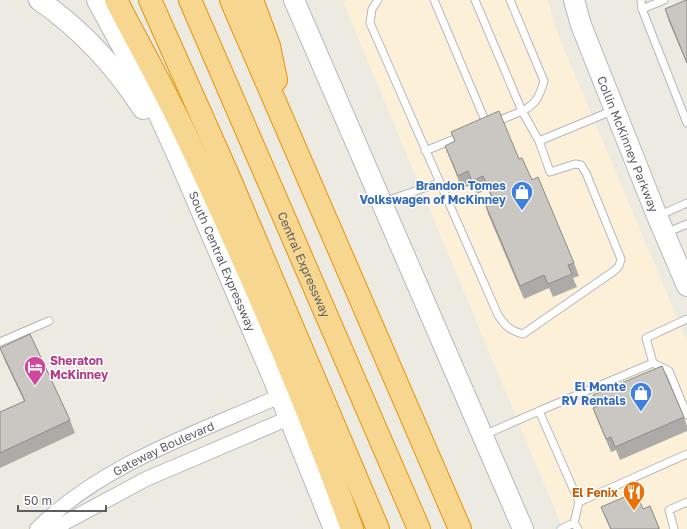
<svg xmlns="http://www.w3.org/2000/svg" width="687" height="529" font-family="'Golos Text',sans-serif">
  <rect width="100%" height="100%" fill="#edeae2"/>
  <path fill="#fcf1d8" d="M347,0H548L557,32L687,341V529H563L343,2Z"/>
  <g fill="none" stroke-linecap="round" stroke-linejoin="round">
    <g stroke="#b5b8bc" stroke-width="9">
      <path id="lane" d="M378,0L372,9L370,23L498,315C505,326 511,331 523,334L614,271L619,266L621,259L586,173L581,165L575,164L550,172L539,141L522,111C536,105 540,95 544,81L510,0
        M434,0L487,125
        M475,0L522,111L493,123
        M641,0L642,9L687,123
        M642,9L664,0
        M539,141L614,110
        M425,151L462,136
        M383,202L439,183
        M658,216L687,203
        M666,233L687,224
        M0,342L49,321
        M653,363L646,338L687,319
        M539,411L653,363L669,371L687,415
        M484,435L539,411L579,502L574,523L578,529
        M579,502L687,454
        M561,529L574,523
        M674,529L669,510L687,502"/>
    </g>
    <g stroke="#b5b8bc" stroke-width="16">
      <g id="street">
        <path id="s1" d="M37,529C102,464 197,433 280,396"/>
        <path d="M53,529L146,479L289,418"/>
      </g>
    </g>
    <g stroke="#b4b7bc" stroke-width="22">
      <g id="secondary">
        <path d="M39,0C81,29 115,66 143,109"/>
        <path id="s2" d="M97,0L159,115L179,159L273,378L334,529"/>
        <path d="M294,0L523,529"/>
        <path id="s3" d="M574,0L581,25L657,216L687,286"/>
      </g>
    </g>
    <g stroke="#e3940c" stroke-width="24">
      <g id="highway">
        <path d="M116,0C138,43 162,85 183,129C245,259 303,393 352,529"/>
        <path d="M150,0L228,175L378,529"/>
        <path id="s4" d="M190,0L419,529"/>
        <path d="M231,0L460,529"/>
        <path d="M252,0L269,46L276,80"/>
      </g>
    </g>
    <use href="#lane" stroke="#fff" stroke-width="7"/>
    <use href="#street" stroke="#fff" stroke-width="14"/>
    <use href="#secondary" stroke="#fff" stroke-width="20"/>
    <use href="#highway" stroke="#f7d78f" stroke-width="22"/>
  </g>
  <path fill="#aeaaa7" d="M687,0V64L669,22L665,9Z
    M451,132L519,159L532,180L574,263L579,276L573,278L577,287L553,297L549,288L524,299L488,214L484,201L491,197L488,189L477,194L473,184L462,189L445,146L455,142Z
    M0,348L70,420L75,433L0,468V412L24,401L5,361Z
    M593,395L684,417L687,426V431L620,460L616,450L611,452L598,421L593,408L598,406Z
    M650,506L660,529H610L601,507L643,509Z"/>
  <path fill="#cac6c2" stroke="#8d8b88" d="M686,0H687V63L665,9Z
    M499,111L519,159L522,158L532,180L538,177L574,263L568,265L572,274L548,284L544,275L520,286L484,201L492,197L483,176L472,181L468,171L458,176L445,146L455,141L451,132Z
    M30,334L70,420L0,453V412L25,401L0,348Z
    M662,366L684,417L615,447L611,437L606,439L593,408L598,406L593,395Z
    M636,492L643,509L650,506L659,528L658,529H611L601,507Z"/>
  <defs>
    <g id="shop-pin" transform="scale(1.15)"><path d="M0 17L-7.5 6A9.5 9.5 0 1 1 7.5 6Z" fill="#3f7fe0" stroke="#fff"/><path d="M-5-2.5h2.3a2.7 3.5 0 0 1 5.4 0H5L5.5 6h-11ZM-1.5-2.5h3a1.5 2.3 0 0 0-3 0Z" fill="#fff"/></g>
    <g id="hotel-pin" transform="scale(1.15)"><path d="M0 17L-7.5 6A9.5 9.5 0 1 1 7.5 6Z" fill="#d1479c" stroke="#fff"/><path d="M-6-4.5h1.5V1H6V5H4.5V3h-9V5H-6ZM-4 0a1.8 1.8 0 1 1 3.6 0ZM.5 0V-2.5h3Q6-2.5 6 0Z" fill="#fff"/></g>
    <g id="restaurant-pin" transform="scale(1.15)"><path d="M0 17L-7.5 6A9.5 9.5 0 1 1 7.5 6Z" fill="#e8710a" stroke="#fff"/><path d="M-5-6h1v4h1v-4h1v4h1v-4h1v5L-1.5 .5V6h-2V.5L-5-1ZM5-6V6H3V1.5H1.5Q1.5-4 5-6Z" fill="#fff"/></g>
  </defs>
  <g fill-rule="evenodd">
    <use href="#shop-pin" x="522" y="192"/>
    <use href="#hotel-pin" x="35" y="367"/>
    <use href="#shop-pin" x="641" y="393"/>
    <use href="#restaurant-pin" x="634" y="492"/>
  </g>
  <g text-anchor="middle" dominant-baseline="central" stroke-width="3" stroke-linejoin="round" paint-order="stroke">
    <g font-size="12" fill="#5b5e62" stroke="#fff">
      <text stroke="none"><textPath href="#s3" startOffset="154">Collin McKinney Parkway</textPath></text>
      <text stroke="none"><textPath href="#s2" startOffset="290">South Central Expressway</textPath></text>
      <text stroke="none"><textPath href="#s4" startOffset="288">Central Expressway</textPath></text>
      <text stroke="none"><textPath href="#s1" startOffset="151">Gateway Boulevard</textPath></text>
    </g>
    <g font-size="12" font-weight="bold" fill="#366cbe" stroke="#fff" text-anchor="end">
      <text x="506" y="185">Brandon Tomes<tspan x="506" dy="14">Volkswagen of McKinney</tspan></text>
      <text x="626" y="386">El Monte<tspan x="626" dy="14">RV Rentals</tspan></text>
    </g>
    <g font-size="12" font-weight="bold" fill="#b23c85" stroke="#fff" text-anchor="start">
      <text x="50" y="360">Sheraton<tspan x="50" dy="14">McKinney</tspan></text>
    </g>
    <g font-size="12" font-weight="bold" fill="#c56008" stroke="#fff" text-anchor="end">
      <text x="618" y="492">El Fenix</text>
    </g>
  </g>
  <path d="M18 505v6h88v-6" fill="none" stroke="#5b5e62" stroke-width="2"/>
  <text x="24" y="505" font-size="12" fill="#5b5e62" stroke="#ffffff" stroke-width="3" paint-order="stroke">50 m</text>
</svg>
